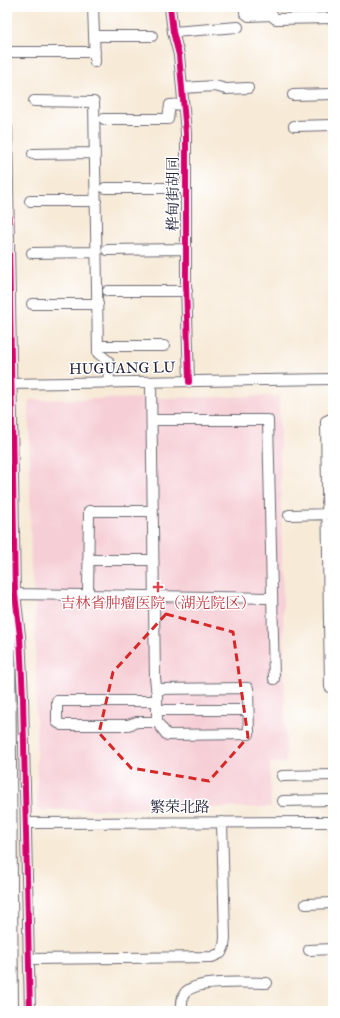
<svg xmlns="http://www.w3.org/2000/svg" width="340" height="1018" font-family="'IM FELL Great Primer','Noto Serif SC',serif">
  <rect width="100%" height="100%" fill="#fff"/>
  <filter id="ink" filterUnits="userSpaceOnUse"><feTurbulence type="fractalNoise" baseFrequency=".025" numOctaves="2"/><feDisplacementMap in="SourceGraphic" scale="8" xChannelSelector="R" yChannelSelector="G"/><feConvolveMatrix kernelMatrix="1 2 1 2 8 2 1 2 1" color-interpolation-filters="sRGB"/></filter>
  <filter id="wash" filterUnits="userSpaceOnUse"><feTurbulence type="fractalNoise" baseFrequency=".012" numOctaves="4" result="noise"/><feDisplacementMap in="SourceGraphic" scale="16" xChannelSelector="R" yChannelSelector="G"/><feGaussianBlur stdDeviation="0.9" result="paint"/><feColorMatrix in="noise" values="0 0 0 0 0 0 0 0 0 0 0 0 0 0 0 0 0 1.4 0 .05"/><feComposite in="paint" operator="in"/></filter>
  <g filter="url(#wash)">
    <rect width="100%" height="100%" fill="#f7ead7"/>
    <path fill="#f6cfd6" d="M279,396L286,763H270L271,807L37,810L35,604L31,570L29,400Z"/>
  </g>
  <g filter="url(#ink)">
    <g fill="none" stroke-linecap="round" stroke-linejoin="round">
      <g stroke="#6d6872" stroke-width="12">
        <path id="minor" d="M93,7L95,62
          M170,7L173,32L179,55L186,133V284L189,382
          M245,7V13L249,16L271,15
          M271,7V15L276,19L333,18
          M173,32L238,27
          M95,36H152
          M7,52H95
          M182,88L215,86L226,89L248,88
          M293,95L333,94
          M34,101L94,102L98,353L108,361L109,383
          M104,119H168L170,105L183,104
          M294,126L333,125
          M7,128L15,594L20,636L23,699L30,1011
          M33,154L95,153
          M105,188H186
          M30,201H96
          M107,250L186,249
          M32,253L97,252
          M108,291H187
          M32,304H98
          M98,346H164
          M151,382L155,678L157,694V722L167,735L249,734L248,688L156,689
          M7,384L333,379
          M333,418L326,421L330,687H333
          M152,420H268L274,679
          M289,515L333,514
          M88,560H153
          M15,594L272,598
          M88,595L89,511H153
          M13,610L10,636L13,1011
          M157,710H248
          M157,722H137L128,725H62L57,722V701H157
          M282,776L333,775
          M283,801L333,800
          M26,823L333,822
          M306,904L333,903
          M309,950L333,949
          M29,959L212,957L221,953L224,946L225,938L222,822
          M182,1011C182,1005 181,998 185,993C195,979 250,983 267,983"/>
      </g>
      <use href="#minor" stroke="#fff" stroke-width="10"/>
      <g stroke="#fff" stroke-width="8">
        <path id="cycleway" d="M170,7L173,32L179,55L186,133V284L189,382
          M7,128L15,594L20,636L23,699L30,1011"/>
      </g>
      <use href="#cycleway" stroke="#d6006c" stroke-width="6"/>
    </g>
  </g>
  <path fill="none" stroke="#d62828" stroke-width="3" stroke-dasharray="8 5" stroke-linejoin="round" d="M166,614L233,632L248,737L209,781L131,768L99,733L113,672Z"/>
  <path fill="#e0444e" stroke="#fff" stroke-width="1.5" d="M156 581h4v4h4v4h-4v4h-4v-4h-4v-4h4z"/>
  <g text-anchor="middle" dominant-baseline="central" stroke-width="3" stroke-linejoin="round" paint-order="stroke">
    <g font-size="15" fill="#22223b" stroke="#fff">
      <text transform="translate(173 194) rotate(-90)">桦甸街胡同</text>
      <text transform="translate(122 368) rotate(-1)">HUGUANG LU</text>
      <text x="180" y="807">繁荣北路</text>
    </g>
    <g font-size="15" fill="#be3a42" stroke="#fff">
      <text x="158" y="603">吉林省肿瘤医院（湖光院区）</text>
    </g>
  </g>
  <rect width="340" height="1018" fill="none" stroke="#fff" stroke-width="24"/>
</svg>
